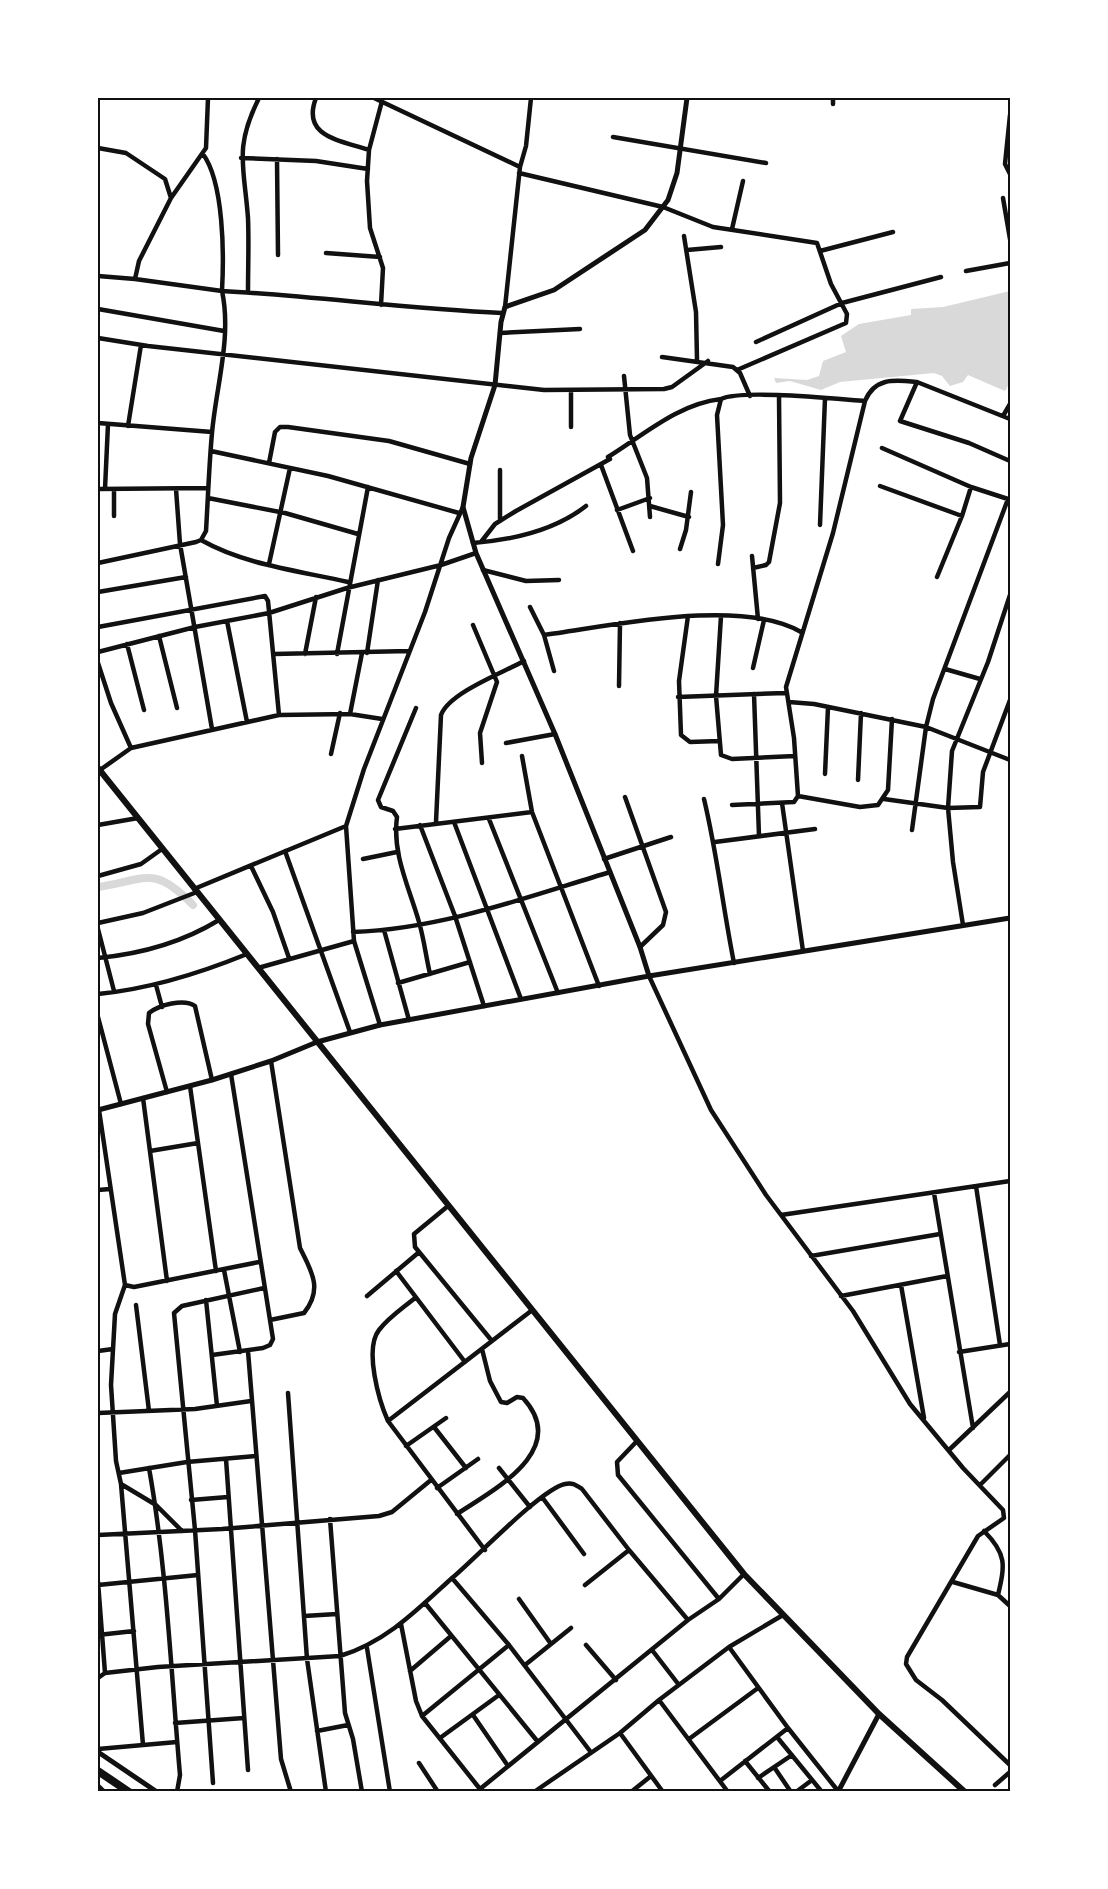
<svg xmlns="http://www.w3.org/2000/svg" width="1108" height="1889" font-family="'Alegreya Sans',sans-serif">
  <rect width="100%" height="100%" fill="#fff"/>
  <path fill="#d9d9d9" d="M1010,291V382L1005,391L968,375L963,382L950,386L942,376L934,373L840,382L821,390L790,381L776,383L774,378L807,380L819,376L823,361L846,352L841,336L859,324L911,315V309L943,307Z"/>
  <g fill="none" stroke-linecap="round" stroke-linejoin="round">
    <path stroke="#d9d9d9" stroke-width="8" d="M98,887C148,879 154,865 193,905"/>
    <path stroke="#111" stroke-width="4.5" d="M316,98C301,137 340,140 369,150
      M374,98L520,167L505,307
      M833,104V98
      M1010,115L1005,164L1010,174
      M613,137L766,163
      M98,148L126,153L165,179L171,198
      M203,154C224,183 224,255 222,291C315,296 408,309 502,313
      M241,158L316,161L368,169
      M277,159L278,255
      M520,167L526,146L531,98
      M519,173L663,207L713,227L817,243L831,284L847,314L846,323L737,370
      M1003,198L1010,239
      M732,229L743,181
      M684,236L696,312L697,360
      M687,250L721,247
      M820,251L893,232
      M326,253L380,257
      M966,271L1010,263
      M98,276L135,279
      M248,292C248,267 249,242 248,218C244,165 234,148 259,98
      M381,305L383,268L370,228L367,181L369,150L382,101
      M98,309L224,331
      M500,333L580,329
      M98,338L148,346L544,390L664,389L672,387L708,361
      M756,342L842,303L941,277
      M662,357L733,367L740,373L750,396
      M624,376L630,435L647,478L650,517
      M571,391V427
      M1003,416L1010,404
      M1010,419L917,382L900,421L969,443L1010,461
      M98,423L212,432
      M128,426L141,345
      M882,448L971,487
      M211,451L328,476L459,513
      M608,457C645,434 678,404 721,399
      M269,463L275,432L280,427H288L389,441L470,464
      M601,465L633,551
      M500,470V521
      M880,486L962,516
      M98,489L208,488
      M105,489L108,424
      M176,489L180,544L212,729
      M208,498L285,513L358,534
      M1010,500L1008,499L933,699L926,727L1010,760
      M650,506L689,517
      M617,510L650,498
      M114,516V489
      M820,525L825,398
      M201,540C245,565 300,571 348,582
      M481,542L495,524L516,511L610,459
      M473,543C512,540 554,531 586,506
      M680,549L686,530L691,492
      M752,556L758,619
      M98,563L196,542L201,540L206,531C208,498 209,466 212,433C216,387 232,337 222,291L135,279L139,261L171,198L206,148L208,98
      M269,564L290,468
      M718,564L723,525L717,415L721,399C742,389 837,399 865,401
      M753,568L766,565L769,562L780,503L779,396
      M483,570L526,581L559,580
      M937,577L962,516L971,487L1008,499
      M98,592L186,577
      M530,607L544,635L554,671
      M688,616L679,681L681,735L690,742L719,741
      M721,616L716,696L721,755L732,759L795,756
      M227,621L247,722
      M473,625L497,682L480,733L482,763
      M98,627L265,596L268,601L279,715
      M544,635C611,626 741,597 801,632
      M159,636L177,708
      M127,644L144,710
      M98,652L195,627L269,613L347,588L441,565L476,553
      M367,653L378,580
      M274,654L409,651
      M305,654L316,597
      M337,654L368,487
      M98,663L111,703L131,748
      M753,668L764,620
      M945,669L980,679
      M619,686L620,623
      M754,694L759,836
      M678,697L785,693
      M789,702L814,704L926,727L912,830
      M416,708L378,800L381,807L393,811L397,817C392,854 409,887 419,922C424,939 426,957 430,974
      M350,714L362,653
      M506,743L555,734
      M331,754L340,713
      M522,756L532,812L599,986
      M100,770L131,748L279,715L350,714L382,719
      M825,774L828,707
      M858,780L861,713
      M798,796L860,807L878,805L888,790L892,719
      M625,797L666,912L663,925L640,947
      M704,799C717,853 723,908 734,963
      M884,799L948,808L952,751L988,662L1010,595
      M782,803L803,951
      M732,805L794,802L798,796L794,738L786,687L833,533L865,401C875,377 895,380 917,382
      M489,819L558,993
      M436,822L441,715C449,693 502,673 524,661
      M454,822L521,999
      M98,825L138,818
      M420,825L455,916L484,1006
      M395,829L532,812
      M715,842L815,829
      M285,851L350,1032
      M363,859L397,852
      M604,859L671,837
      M251,866L273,912L289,958
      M98,876L141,864L162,849
      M194,889L346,826
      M98,923L143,913L197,892
      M963,925L953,862L948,808L980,807L983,772L1010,700
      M98,929L114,991
      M384,930L409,1020
      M353,932C441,929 527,897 610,872
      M98,958C140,954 183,942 219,920
      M258,968L354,941
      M649,976L711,1110L766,1195L853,1311L910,1404L963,1468L1003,1510L1004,1518L978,1536L907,1657L906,1664L916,1680L942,1700L1010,1765
      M398,983L470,962
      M156,985L162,1007
      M98,994C150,989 198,974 247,954
      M98,1017L121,1104
      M380,1025L354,941L346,826L364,769L425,612L449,538L463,507
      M190,1086L216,1271
      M167,1092L148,1024L149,1013C159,1005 184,998 195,1006L212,1080
      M143,1098L167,1281
      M99,1110L125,1285L134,1287L259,1262
      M150,1151L198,1143
      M976,1186L1000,1345
      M98,1190L110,1189
      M934,1193L973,1428
      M448,1206L414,1234L415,1247L492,1341
      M781,1215L1010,1181
      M811,1256L940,1234
      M224,1270L240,1352
      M396,1271L465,1362
      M125,1285L115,1314L111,1385L116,1461L121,1484L143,1745
      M901,1285L924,1418
      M367,1296L418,1253
      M841,1296L947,1276
      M206,1300L217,1406
      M136,1305L149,1411
      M270,1320L304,1313C323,1289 312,1272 300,1248L271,1061
      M98,1351L113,1349
      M248,1351L281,1759L291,1792
      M959,1352L1010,1344
      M212,1355L263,1348L270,1345L273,1339L231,1074
      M288,1393L307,1659L326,1792
      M98,1413L195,1409L251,1401
      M388,1421C379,1401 364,1349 379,1330C389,1317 403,1308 415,1298
      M434,1427L466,1468
      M637,1441L617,1462L618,1475L719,1599
      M406,1446L446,1418
      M949,1450L1010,1392
      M226,1459L248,1770
      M149,1468C167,1569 171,1673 180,1775L177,1792
      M499,1468L530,1507
      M119,1473L187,1462L256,1456
      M121,1484L156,1505L182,1531
      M980,1485L1010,1455
      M437,1488L478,1459
      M542,1497L584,1554
      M191,1500L228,1497
      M457,1514C493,1490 571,1450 523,1398L517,1397L507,1403L501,1402L490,1381L482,1349
      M330,1519L345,1713L353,1739L362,1792
      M984,1531C1007,1554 1005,1565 998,1595
      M98,1535L222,1529L379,1516L392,1512L431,1480
      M485,1550L388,1421L531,1311
      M452,1578C475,1559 541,1489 565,1484C572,1482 576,1485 582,1489L629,1550L688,1620
      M98,1582L105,1673
      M953,1582L998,1595L1010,1606
      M98,1585L198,1575
      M585,1585L629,1550
      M519,1599L551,1644
      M425,1603L538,1742
      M304,1616L337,1614
      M401,1624L416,1701L422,1716
      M98,1635L134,1631
      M586,1645L616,1680
      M729,1647L788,1728L838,1791
      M367,1648L390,1792
      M652,1650L679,1685
      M525,1665L571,1628
      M410,1671L451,1636
      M98,1678L105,1673L158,1667L340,1656C386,1642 417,1610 452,1578L509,1645L590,1751
      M659,1700L729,1647L783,1615
      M473,1715L508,1766
      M175,1723L244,1718
      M317,1731L348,1725
      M620,1733L663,1792
      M777,1737L822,1792
      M440,1738L499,1695
      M689,1739L758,1688
      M98,1749L177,1742
      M745,1761L770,1792
      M419,1763L438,1792
      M774,1767L791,1792
      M758,1778L792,1755
      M720,1781L788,1728
      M213,1783L195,1530L174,1313L182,1306L264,1288
      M995,1785L1010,1772
      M480,1789L422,1716L509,1645
      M482,1792L480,1789L688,1620L719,1599L744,1574
      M534,1792L620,1733L659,1700L728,1792
      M631,1792L651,1776
      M796,1792L812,1780"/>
    <path stroke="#111" stroke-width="5" d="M649,976L640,947L555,734L476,553L463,507L471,458L495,385L501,322L505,307L554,290L645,230L668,200L677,173L687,98
      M98,1110L212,1080L271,1061L317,1042L380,1025L649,976L1010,918
      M98,1752L157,1792
      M838,1792L879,1714"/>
    <path stroke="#111" stroke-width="6" d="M98,768L744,1574L879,1714L965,1792"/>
    <path stroke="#111" stroke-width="8" d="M98,1771L129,1792
      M98,1788L102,1792"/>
  </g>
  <rect width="1108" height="1889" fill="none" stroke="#ffffff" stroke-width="198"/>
  <rect x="99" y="99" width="910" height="1691" fill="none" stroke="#111" stroke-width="2"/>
</svg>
